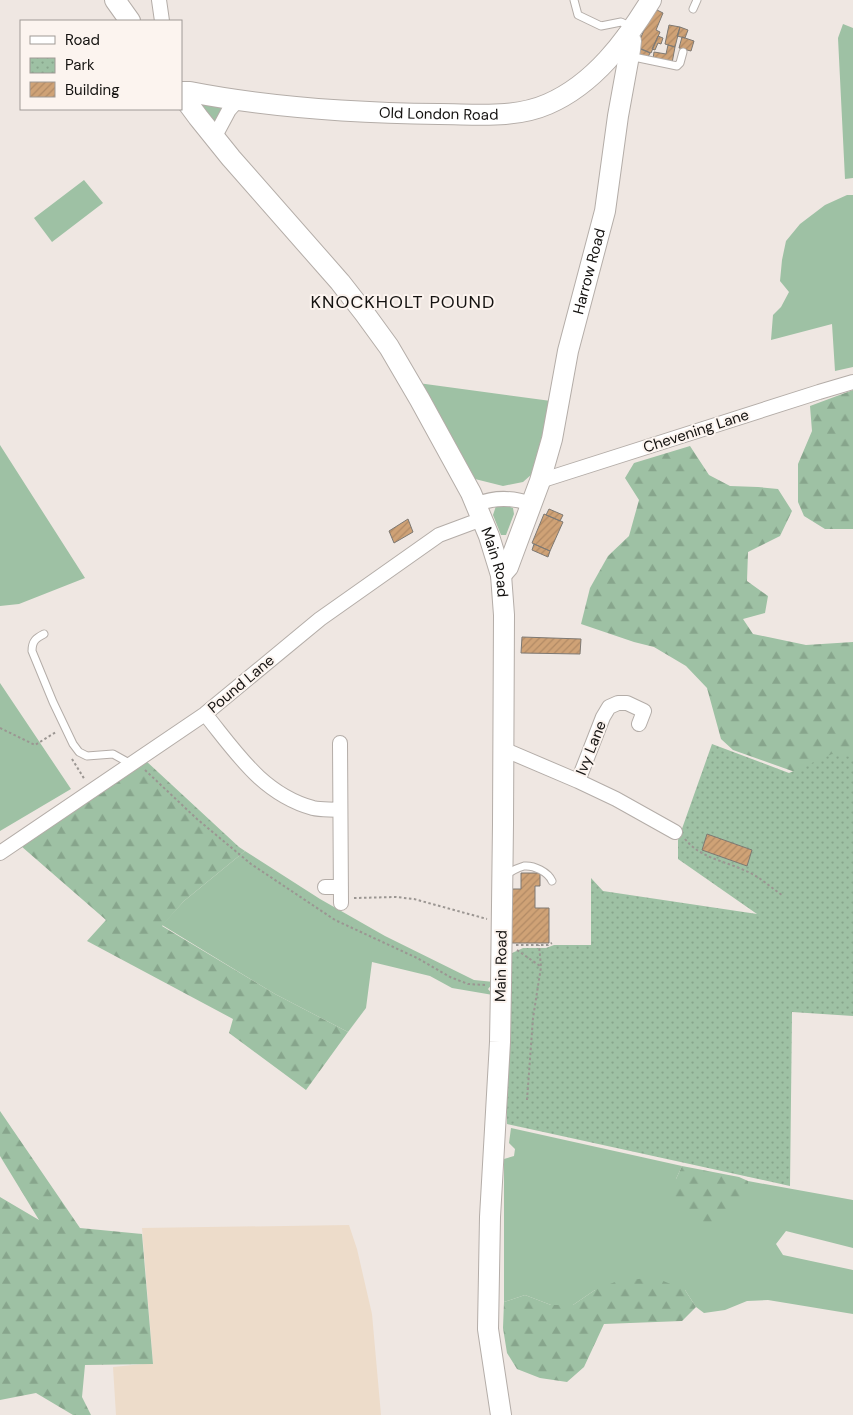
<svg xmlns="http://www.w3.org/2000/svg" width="853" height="1415" font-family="'DM Sans',sans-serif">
  <defs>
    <pattern id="forest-firs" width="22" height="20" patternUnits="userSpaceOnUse" patternTransform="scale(1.25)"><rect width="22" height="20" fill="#9ec1a4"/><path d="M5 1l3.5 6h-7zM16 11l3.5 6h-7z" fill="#87a58c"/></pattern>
    <pattern id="park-dots" width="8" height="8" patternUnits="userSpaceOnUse" patternTransform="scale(1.25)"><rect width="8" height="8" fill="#9ec1a4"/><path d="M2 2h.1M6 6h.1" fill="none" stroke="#87a58c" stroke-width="1.8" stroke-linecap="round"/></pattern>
    <pattern id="building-hatch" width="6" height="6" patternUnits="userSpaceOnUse" patternTransform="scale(1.25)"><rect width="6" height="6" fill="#cfa276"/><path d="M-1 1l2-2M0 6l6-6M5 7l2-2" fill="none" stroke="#b18a65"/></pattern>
  </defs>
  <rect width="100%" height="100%" fill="#efe7e2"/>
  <path fill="#eddcca" d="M349,1225L357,1249L372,1314L381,1415H116L113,1367L153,1363L142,1228Z"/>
  <path fill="#9ec1a4" d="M843,24L853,28V178L845,179L838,38Z
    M197,99L227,105L215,128Z
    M84,180L103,203L52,242L34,218Z
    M847,195H853V367L835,371L832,324L771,340L773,315L781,307L789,292L780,281L782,260L786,241L800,224L825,205Z
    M418,383L551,401L532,474L523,482L503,486L475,479Z
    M0,445L85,578L19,604L0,606Z
    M501,504L513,508L514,514L506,535H501L493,515L496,506Z
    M0,683L71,789L0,831Z
    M245,851L320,899L385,936L474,980L494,982L488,989L493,995L452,988L430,976L372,962L366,1008L348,1032L275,994L162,925L184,901Z
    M511,1128L682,1166L676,1179L748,1192V1181L853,1200V1248L786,1231L776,1244L783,1255L853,1270V1314L768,1300L747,1301L725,1310L704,1313L696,1307L685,1290H595L573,1305H551L525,1295L504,1302V1159L514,1156L515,1149L509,1143Z"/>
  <path fill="url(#forest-firs)" d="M853,390V529H825L804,516L798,502V464L812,431L810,406Z
    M690,446L709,475L730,486L758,487L778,489L792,511L780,536L748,552L747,581L768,596L765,613L743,619L753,634L806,645L853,642V760L795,772L733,750L721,739L707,688L686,666L654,647L634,642L581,624L590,588L608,556L629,536L639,500L625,478L634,463Z
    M145,760L239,847L245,851L184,901L162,926L275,994L348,1032L306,1090L229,1033L233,1019L87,941L106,920L21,846Z
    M0,1111L80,1228L142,1234L153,1364L85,1365L82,1397L91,1415H73L36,1393L0,1400V1197L39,1220L0,1156Z
    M682,1166L739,1177L748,1181V1192L741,1208L722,1222L703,1224L684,1213L675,1201L676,1179Z
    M656,1278L685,1290L696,1307L682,1321L604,1324L584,1367L567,1382L540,1378L517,1369L507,1353L503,1328L504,1302L525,1295L551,1305H573L595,1290L620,1280Z"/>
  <path fill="url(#park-dots)" d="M712,744L789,773L832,754L853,757V1016L792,1012L790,1186L507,1124V1105H506L508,1078L510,954L523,948H546L554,945H591V878L603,891L757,914L678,859V840Z"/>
  <path fill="url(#building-hatch)" stroke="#7e7973" d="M653,8L663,13L656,30L660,32L651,53L637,47Z
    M669,25L680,27L675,47L665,44Z
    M680,27L688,30L685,38L677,36Z
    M658,36L663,38L661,44L658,43L655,50L652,49Z
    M682,37L694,41L691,51L679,48Z
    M668,45L675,47L672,63L653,59L654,52L666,54Z
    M638,48L650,53L647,59L635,53Z
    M549,509L563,515L560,521L546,515Z
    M544,514L563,522L550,551L532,543Z
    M408,519L413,532L394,543L389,531Z
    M534,544L550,551L548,557L532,550Z
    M522,637L581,639L580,654L521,653Z
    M707,834L752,850L747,866L702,850Z
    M521,873H540V886H535V908H549V943H510V889H521Z"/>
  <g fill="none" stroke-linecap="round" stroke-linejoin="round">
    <g stroke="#b4ada8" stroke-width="9">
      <path id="lane" d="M574,0L578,15L601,26L621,22L632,27
        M693,9L697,0
        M629,56L677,66L680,63L683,52
        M44,634C36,638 32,641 32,651L53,702L73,744L79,752L87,756L113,754L131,764
        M505,876C510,872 517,868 524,866C534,865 548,872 552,881"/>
    </g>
    <g stroke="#b4ada8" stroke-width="16">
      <path id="street" d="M159,0L162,21
        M214,138L229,110L237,101
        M540,481L819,392L853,382
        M477,504C495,497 512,497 531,504
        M205,714C236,752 262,794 313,808C321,810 331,809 340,810
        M340,743L341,903
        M503,749L578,781L616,799L675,832
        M578,781L603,717L609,707L618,703H627L644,711L639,724
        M0,853L205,714L320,619L439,535L482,519
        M325,887H341"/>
    </g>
    <g stroke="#b4ada8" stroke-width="22">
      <g id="secondary">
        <path d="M115,0L130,21"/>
        <path id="s1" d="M181,92H190C272,108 356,113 439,114C475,114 514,119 548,104C594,84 626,41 651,0"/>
        <path id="s2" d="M181,94L198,117L231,158L340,282L365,314L389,347L420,400L471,493L489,536L501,575L504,615L503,824L501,986L500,1042L490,1217L488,1329L501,1415"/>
        <path id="s3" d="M501,575L508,567L540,481L552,439L568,351L605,211L618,116L630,50L631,41L627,36"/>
      </g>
    </g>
    <path stroke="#9b9692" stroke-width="2" stroke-dasharray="2.5 2.5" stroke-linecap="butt" d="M0,728L35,745L56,732L57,733
      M72,759L85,780
      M145,770L197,819L251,864L335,920L417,958L450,977L468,984L485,985
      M685,839C700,858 725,861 746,871C759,876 770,887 782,895
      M354,898L396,897L414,899L487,919
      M516,945H548L552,943
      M517,950L540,966
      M527,1100L533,1018L541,967L539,945"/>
    <use href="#lane" stroke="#fff" stroke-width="7"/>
    <use href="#street" stroke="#fff" stroke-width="14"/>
    <use href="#secondary" stroke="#fff" stroke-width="20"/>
  </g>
  <g text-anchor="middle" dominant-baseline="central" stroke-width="4" stroke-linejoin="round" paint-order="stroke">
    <g font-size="15" fill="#141210" stroke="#fcf4ef">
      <text stroke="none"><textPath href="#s1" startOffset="259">Old London Road</textPath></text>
      <text stroke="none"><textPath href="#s3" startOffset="318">Harrow Road</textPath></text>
      <text transform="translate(696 431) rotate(-18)">Chevening Lane</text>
      <text stroke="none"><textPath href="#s2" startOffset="569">Main Road</textPath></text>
      <text transform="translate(241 684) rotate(-40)">Pound Lane</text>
      <text transform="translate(591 748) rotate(-68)">Ivy Lane</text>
      <text transform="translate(501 966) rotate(-89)">Main Road</text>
    </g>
    <g font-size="18" letter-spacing="1" fill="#141210" stroke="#fcf4ef">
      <text x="403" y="302">KNOCKHOLT POUND</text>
    </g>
  </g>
  <rect x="20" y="20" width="162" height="90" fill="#fcf4ef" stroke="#9f9a96"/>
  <rect x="30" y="36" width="25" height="8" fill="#ffffff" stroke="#9f9a96"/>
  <text x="65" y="45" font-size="15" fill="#141210">Road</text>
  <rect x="30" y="58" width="25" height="15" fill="url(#park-dots)" stroke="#9f9a96"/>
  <text x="65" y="70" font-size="15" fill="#141210">Park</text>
  <rect x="30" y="82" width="25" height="15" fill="url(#building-hatch)" stroke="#9f9a96"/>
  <text x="65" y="95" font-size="15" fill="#141210">Building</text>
</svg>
